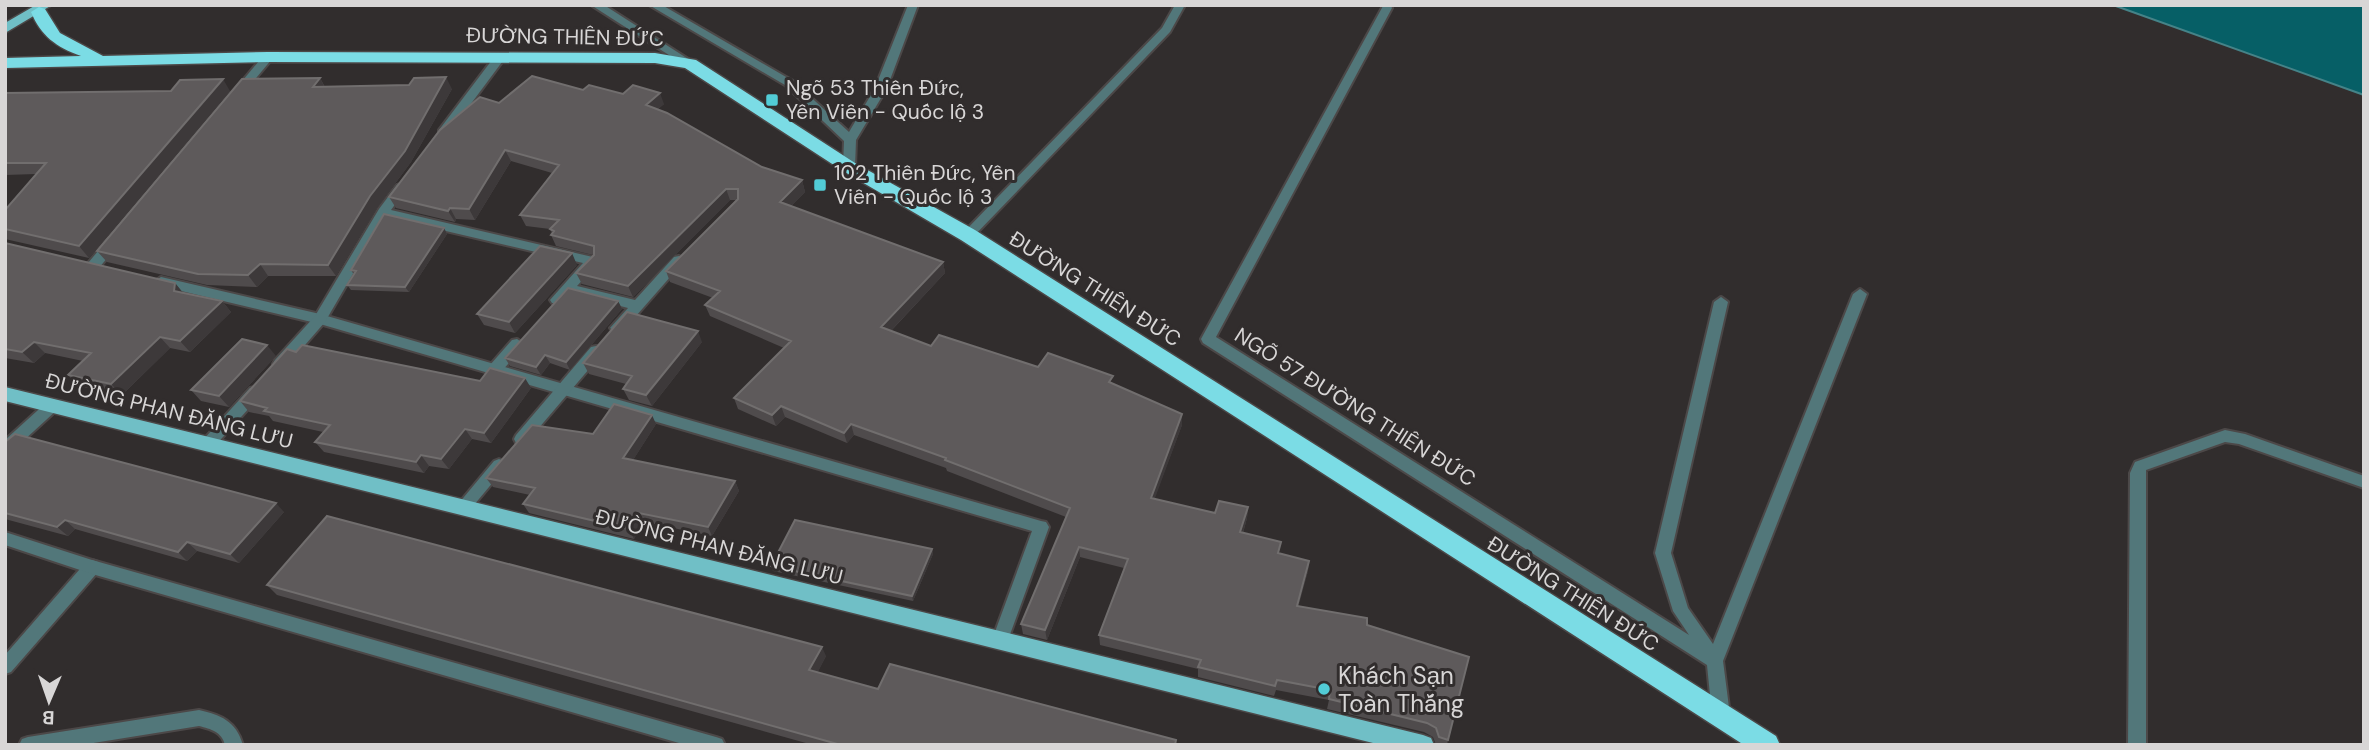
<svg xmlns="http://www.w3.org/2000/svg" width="2369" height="750" font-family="'DM Sans',sans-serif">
  <rect width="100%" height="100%" fill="#312d2d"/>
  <path fill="#065f66" stroke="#458388" stroke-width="2" d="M2113,5H2364V95Z"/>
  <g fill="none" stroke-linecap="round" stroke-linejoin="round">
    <g stroke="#4c4848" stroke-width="4">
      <path id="lane" d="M649,5H662L793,81L849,132L875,88L908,5H918L887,88L856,140L855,167L849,171L843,167L844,141L785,85Z
        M1383,6H1391L1392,8L1216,337L1689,635L1673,611L1655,553L1714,302L1721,297L1728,302L1671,553L1688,608L1713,644L1853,294L1860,289L1867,294L1723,661L1730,715L1727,721L1721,723L1715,721L1712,715L1707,665L1203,343L1201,339Z
        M161,277L320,314L1041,521L1046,522L1049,527L1008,640L1006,645L1000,647L994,645L992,640L1032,531L320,324L156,285L154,282Z
        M2225,430L2245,434L2364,476V488L2239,444L2225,442L2146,470V745H2128L2130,473L2135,462Z
        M92,560L98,562L100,567L98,572L11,672L5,674V655L86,562Z
        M199,710C221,715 236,721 243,745H225C222,732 211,729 199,726L81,745H19L22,739L28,737Z"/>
    </g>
    <g stroke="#4c4848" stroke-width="4">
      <path id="street" d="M591,5H604L696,64L690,67L686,66Z
        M1175,5H1185L1170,32L972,238H964L962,235L964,232L1162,28Z
        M268,54L272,55V59L241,96H233V92L264,55Z
        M499,55L505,58L447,136H439V130L495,56Z
        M401,184L407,188L391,210L597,258L598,261L597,264L577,286L635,300L674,257L679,256L685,260L622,332L617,333L610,328L628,308L571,293L562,303H552L550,300L583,263L386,217L325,322L285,368H275L273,364L275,360L315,316L379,209L397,185Z
        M114,237L120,241L119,244L98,269H88L87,266L88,263L109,238Z
        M517,339L524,344L522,348L500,373H490L488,369L490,365L512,340Z
        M596,346L601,347L603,351L601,355L526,443H516L514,439L516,435L591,347Z
        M255,387L260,388L262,392L260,396L213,448H203L201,444L203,440L250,388Z
        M53,400L58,401L60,405L58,409L10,453L5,455V440L48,401Z
        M499,459L504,461L506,465L504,469L469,511L464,513L459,511L456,507L459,503L494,461Z
        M5,532L92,560L716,737L722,739L725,745H686L92,574L5,545Z"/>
    </g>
    <g stroke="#4c4848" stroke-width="3">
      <path id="primary" d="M36,5H52L5,33V23Z
        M5,387L1423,735L1431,738L1434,745H1381L5,401Z"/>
    </g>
    <g stroke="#4c4848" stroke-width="3">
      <path id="highway" d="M39,7L45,9L60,33L103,56L268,52L655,53L696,60L855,163L975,230L1776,736L1780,745H1744L961,240L843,171L685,68L655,63L268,62L5,68V58L81,56C56,47 41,36 31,12Z"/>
    </g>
    <use href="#lane" fill="#52777a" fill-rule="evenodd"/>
    <use href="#street" fill="#52777a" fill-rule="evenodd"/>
    <use href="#primary" fill="#70bfc6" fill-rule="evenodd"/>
    <use href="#highway" fill="#7bdce5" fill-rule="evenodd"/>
  </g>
  <path fill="#4f4b4c" d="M320,78L325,87L452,89L411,162L377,208L336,276H268L257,287L207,285L107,262L97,251Z
    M583,90L623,94L664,104L658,109L762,167L802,180L805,192L791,206L943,262L945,273L891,331L931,346L1038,367L1114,384L1182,414V425L1154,499L1215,513L1248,507L1247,518L1243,533L1280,554L1309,561L1308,571L1298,606L1367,625L1448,740L1447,745H1436L1433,737L1424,732L1327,709L1329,700L1276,690L1274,696L1198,677V669L1100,645L1099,635L1124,568L1080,557L1047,640L1023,634L1021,624L1066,517L947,471L946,468L854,435L847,443L785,417L776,426L738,409L734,398L784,348L710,316L705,305L713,298L670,282L666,271L736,200H730L633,297L582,284L576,273L593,255L556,246L551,235L552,233L550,229L526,226L520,215L552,173L511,161L475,220L456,219L455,222L396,208L389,197L499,103Z
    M230,91L89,258L5,239V210L36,174L5,175V93Z
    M444,228L447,234L409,292L351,290L347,285L354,275L351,270Z
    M5,243L175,283L183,293L222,301L231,312L190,352L170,348L122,395L79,386L68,375L83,361L45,353L34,363L5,358Z
    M577,265L515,333L484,325L477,314Z
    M618,301L622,309L570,370L550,363L541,375L510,366L505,358Z
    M702,342L652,406L629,400L623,389L626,384L589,374L583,363Z
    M276,356L229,407L201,401L191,390Z
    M480,381L531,388L491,443L472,439L449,469L429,466L424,473L324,452L315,442L323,432L273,421L269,416L249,412L240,401Z
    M656,424L633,460L735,481L739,491L712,536L644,522L634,539L529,513L523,504L530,495L493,487L486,478L593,434Z
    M5,442L284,512L239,563L197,551L187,561L75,529L68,536L5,519Z
    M932,549L933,554L913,601L773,571L771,566Z
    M267,585L826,656L817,673L878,689L1175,745H813L277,595Z"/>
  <path fill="#3d393a" d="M446,77L452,89L411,162L377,208L336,276L328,265L370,196Z
    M320,78L326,90L313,87Z
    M223,79L230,91L89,258L79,246Z
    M660,93L664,104L650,116L646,105Z
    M505,150L511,161L475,220L469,209Z
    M802,180L805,192L784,213L780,202Z
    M726,189L730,200L633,297L628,286Z
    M450,208L456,219L455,222L448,211Z
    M444,228L447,234L409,292L405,287Z
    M572,253L577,265L515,333L509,322Z
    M943,262L945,273L884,338L881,327Z
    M260,264L268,276L257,287L248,275Z
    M175,283L184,294L174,291Z
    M222,301L231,312L190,352L180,341Z
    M618,301L622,309L570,370L566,362Z
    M698,331L702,342L652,406L646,395Z
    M160,337L170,348L122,395L111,384Z
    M34,342L45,353L34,363L22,352Z
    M267,345L276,356L229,407L219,396Z
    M545,355L550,363L541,375L536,367Z
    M525,378L531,388L491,443L484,433Z
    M781,406L785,417L776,426L772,415Z
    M1182,414V425L1151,509V498Z
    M652,415L656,424L628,468L623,458Z
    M851,424L854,435L847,443L844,433Z
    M465,429L472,439L449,469L441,459Z
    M421,455L429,466L424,473L416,462Z
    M735,481L739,491L712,536L708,527Z
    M276,503L284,512L239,563L230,554Z
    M1248,507L1247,518L1240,543V532Z
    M639,513L644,522L634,539L629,529Z
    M65,520L75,529L68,536L57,527Z
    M187,542L197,551L187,561L178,552Z
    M1079,547L1080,557L1047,640L1045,630Z
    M932,549L933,554L913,601L912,596Z
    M1309,561L1308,571L1296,616L1297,606Z
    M822,647L826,656L814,680L809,670Z"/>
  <path fill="#5e5a5b" stroke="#716e6e" stroke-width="2" d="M532,76L583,90L589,85L623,94L633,85L660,93L646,105L667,113L762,167L802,180L780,202L943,262L881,327L931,346L939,335L1038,367L1048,353L1113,376L1109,382L1182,414L1151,498L1215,513L1219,501L1248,507L1240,532L1281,542L1278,553L1309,561L1297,606L1367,618V625L1469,657L1448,740L1439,737L1436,728L1427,723L1329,699L1330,690L1277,680L1275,686L1198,667L1201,660L1099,635L1128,559L1079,547L1045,630L1021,624L1070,508L945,460L946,458L851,424L844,433L781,406L772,415L734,398L791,341L705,305L720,291L666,271L738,199V189H726L628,286L576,273L594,255V246L551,235L554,231L550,229L559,220L520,215L559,165L505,150L469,209L450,208L448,211L389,197L440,130L480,97L499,103Z
    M446,77L405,151L370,196L328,265L260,264L248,275L198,274L97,251L242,79L320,78L313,87L409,85L414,78Z
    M223,79L79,246L5,229V210L46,163H5V93L171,91L180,80Z
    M384,214L444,228L405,287L347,285L356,271L351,270Z
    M5,243L175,283L174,291L222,301L180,341L160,337L111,384L68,375L91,353L34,342L22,352L5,349Z
    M540,246L572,253L509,322L477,314Z
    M568,288L618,301L566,362L545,355L536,367L505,358Z
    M627,312L698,331L646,395L623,389L632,376L583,363Z
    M242,339L267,345L219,396L191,390Z
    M302,345L480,381L490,368L525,378L484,433L465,429L441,459L421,455L416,462L315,442L330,425L264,411L267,408L240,401L287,349L296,352Z
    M614,404L652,415L623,458L735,481L708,527L639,513L629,529L523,504L535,488L486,478L532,425L593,434Z
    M15,434L276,503L230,554L187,542L178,552L65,520L57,527L5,513V442Z
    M327,516L822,647L809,670L878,689L890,664L1176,740L1175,745H841L267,585Z
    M795,520L932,549L912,596L771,566Z"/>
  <g fill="#52ccd6" stroke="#312d2d" stroke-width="2.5">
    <rect x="765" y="93" width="14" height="14" rx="3.5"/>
    <rect x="813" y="178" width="14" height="14" rx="3.5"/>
    <circle cx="1324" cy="689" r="7"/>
  </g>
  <g text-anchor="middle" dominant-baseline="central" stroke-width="6" stroke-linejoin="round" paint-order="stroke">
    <g font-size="21" fill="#d8d6d6" stroke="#312d2d">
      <text transform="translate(565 37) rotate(1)">ĐƯỜNG THIÊN ĐỨC</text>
      <text transform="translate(1095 289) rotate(32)">ĐƯỜNG THIÊN ĐỨC</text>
      <text transform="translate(1355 407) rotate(32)">NGÕ 57 ĐƯỜNG THIÊN ĐỨC</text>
      <text transform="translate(169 411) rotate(14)">ĐƯỜNG PHAN ĐĂNG LƯU</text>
      <text transform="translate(719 547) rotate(14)">ĐƯỜNG PHAN ĐĂNG LƯU</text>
      <text transform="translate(1573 594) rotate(32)">ĐƯỜNG THIÊN ĐỨC</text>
    </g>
    <g font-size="21" fill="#d8d6d6" stroke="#312d2d" text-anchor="start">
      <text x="786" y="88">Ngõ 53 Thiên Đức,<tspan x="786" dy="24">Yên Viên - Quốc lộ 3</tspan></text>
      <text x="834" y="173">102 Thiên Đức, Yên<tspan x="834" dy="24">Viên - Quốc lộ 3</tspan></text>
    </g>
    <g font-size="24" fill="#d8d6d6" stroke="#312d2d" text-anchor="start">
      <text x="1338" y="675">Khách Sạn<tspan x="1338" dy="28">Toàn Thắng</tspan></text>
    </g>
  </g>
  <rect width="2369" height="750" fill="none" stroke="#d8d6d6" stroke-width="14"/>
  <g transform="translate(49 701) rotate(182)" stroke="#312d2d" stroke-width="5" paint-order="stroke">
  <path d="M0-5L12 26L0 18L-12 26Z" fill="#d8d6d6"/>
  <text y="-10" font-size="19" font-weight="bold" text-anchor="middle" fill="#d8d6d6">B</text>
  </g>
</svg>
